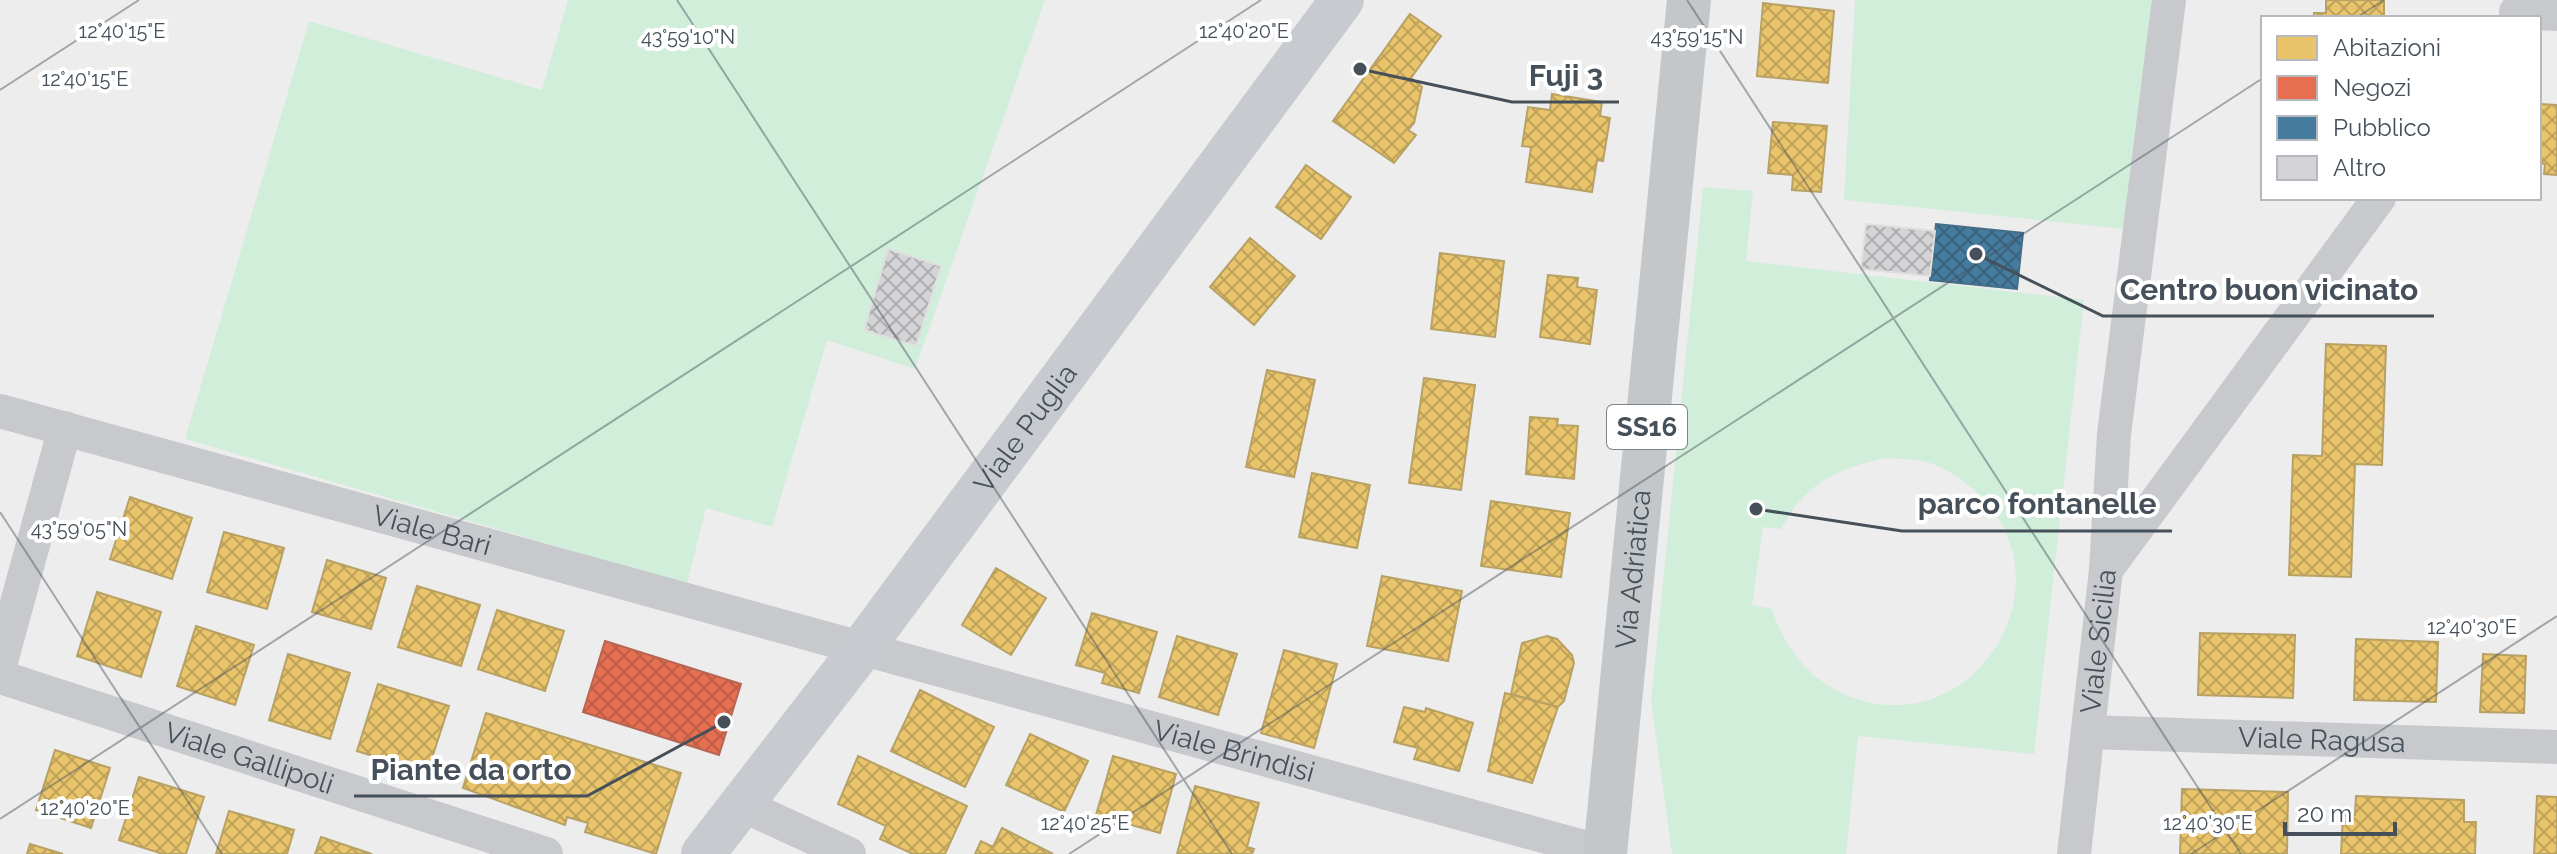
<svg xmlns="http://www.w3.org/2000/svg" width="2557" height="854" font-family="Raleway,sans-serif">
  <defs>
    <pattern id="homes-cross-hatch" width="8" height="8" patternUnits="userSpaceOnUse" patternTransform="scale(2)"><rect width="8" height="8" fill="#e9c46a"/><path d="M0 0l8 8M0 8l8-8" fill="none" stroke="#bfa25a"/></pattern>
    <pattern id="shops-cross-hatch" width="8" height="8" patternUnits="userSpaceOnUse" patternTransform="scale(2)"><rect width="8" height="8" fill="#e76f51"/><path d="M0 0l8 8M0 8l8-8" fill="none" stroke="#bd5e46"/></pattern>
    <pattern id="public-cross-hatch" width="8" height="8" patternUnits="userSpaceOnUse" patternTransform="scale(2)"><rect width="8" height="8" fill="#457b9d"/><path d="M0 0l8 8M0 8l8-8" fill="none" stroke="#39627c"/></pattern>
    <pattern id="building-cross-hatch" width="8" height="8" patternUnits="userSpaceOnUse" patternTransform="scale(2)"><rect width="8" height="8" fill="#d4d4d6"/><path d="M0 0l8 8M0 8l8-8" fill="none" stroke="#aeaeb1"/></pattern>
  </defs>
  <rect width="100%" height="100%" fill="#eeeded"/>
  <path fill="#d1eedb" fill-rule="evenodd" d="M568,0H1045L915,369L827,340L772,527L706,508L687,584L185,439L309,21L542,90Z
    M1855,0H2157L2125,229L1844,200Z
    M1703,187L1753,191L1746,261L2084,300L2034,754L1858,736L1846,854H1672L1651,701ZM1885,458C1897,459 1910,459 1922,461C1941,465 1960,477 1974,490C2078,582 1971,750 1844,694C1808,678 1784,647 1772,609L1752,605L1763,527L1781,529C1806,483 1836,469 1885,458Z"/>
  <path fill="url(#homes-cross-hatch)" stroke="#b8a165" stroke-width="2" d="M2326,0H2384V18H2314V13H2326Z
    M1763,3L1834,11L1828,83L1757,76Z
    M1410,14L1441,36L1411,78L1422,87L1414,123L1408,130L1416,135L1394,163L1333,121Z
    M1552,94L1602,102L1600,116L1610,118L1603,161L1597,160L1592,192L1526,182L1531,147L1522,146L1528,107L1550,110Z
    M2539,104L2557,105V175L2544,174L2545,164L2539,163Z
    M1773,122L1827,126L1821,192L1792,190L1793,175L1768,173Z
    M1306,165L1351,197L1321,239L1276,207Z
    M1250,238L1295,276L1254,325L1210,287Z
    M1440,253L1504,261L1495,337L1431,329Z
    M1548,275L1578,278L1577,287L1597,290L1590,344L1540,337Z
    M2326,344L2386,346L2382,465L2355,464L2351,577L2289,575L2293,455L2322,456Z
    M1267,370L1315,380L1294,477L1246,467Z
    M1424,378L1475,385L1461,490L1409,483Z
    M1530,417L1558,419L1557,425L1578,426L1574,479L1526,474Z
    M1312,473L1370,485L1357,548L1299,537Z
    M130,497L192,518L172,579L110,559Z
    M1491,501L1570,513L1561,577L1481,566Z
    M224,532L284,548L267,609L207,592Z
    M327,560L386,578L371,629L312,612Z
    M996,568L1046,598L1011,655L962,625Z
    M1382,576L1462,591L1448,661L1367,646Z
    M417,586L480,605L461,666L398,647Z
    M97,592L161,612L141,677L77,656Z
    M497,610L564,631L545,691L478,669Z
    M1092,613L1157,632L1139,693L1102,683L1105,673L1076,665Z
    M196,626L254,645L235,705L177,686Z
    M2200,633L2295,635L2293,698L2198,695Z
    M1177,636L1237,654L1218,715L1159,697Z
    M1547,636L1557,639L1572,655L1574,663L1564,701L1558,707L1511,694L1522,643Z
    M2356,639L2438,642L2436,702L2354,700Z
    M1284,650L1337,664L1314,748L1261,733Z
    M288,654L350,673L330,739L269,720Z
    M2483,654L2526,656L2524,713L2480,712Z
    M378,684L449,706L427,773L357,751Z
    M920,690L994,727L965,787L891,751Z
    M1505,693L1558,707L1532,783L1488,771Z
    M1404,707L1425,712L1426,708L1473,723L1459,771L1414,759L1418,748L1394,742Z
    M486,713L681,773L656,854L585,832L588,823L567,817L565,825L463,788Z
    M1030,734L1088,761L1064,812L1006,785Z
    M55,750L110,768L91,828L36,810Z
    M858,756L967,806L945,854H913L880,839L886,826L838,804Z
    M1113,756L1176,774L1160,833L1096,815Z
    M139,777L204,797L186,854H163L119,840Z
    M1195,786L1259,803L1247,847L1254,849L1252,854H1177Z
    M2182,789L2288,792L2287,854H2180Z
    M2356,796L2464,800V822H2476L2475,854H2341L2343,815H2355Z
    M2537,796L2557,797V854H2534Z
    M229,811L294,830L287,854H216Z
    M1002,828L1053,854H975L981,841L993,847Z
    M321,837L372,854H315Z
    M30,844L63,854H27Z"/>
  <path fill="url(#shops-cross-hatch)" stroke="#b66654" stroke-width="2" d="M605,641L741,684L719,755L583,712Z"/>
  <path fill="url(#public-cross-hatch)" stroke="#456e89" stroke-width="2" d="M1936,224L2023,233L2017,289L1930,280Z"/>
  <path fill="url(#building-cross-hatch)" stroke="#dfdfe0" stroke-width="2" d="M1866,224L1935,231L1930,276L1861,269Z
    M888,249L941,266L916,346L864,330Z"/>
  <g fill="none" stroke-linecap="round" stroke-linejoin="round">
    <g stroke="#c7c9cc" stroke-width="34">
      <path d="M2516,12L2557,14"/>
      <path id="s1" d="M0,411L1605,853"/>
      <path d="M2106,570L2379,198"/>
      <path d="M0,665L65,428"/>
      <path id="s2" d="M0,677L546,854"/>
      <path id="s3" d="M2088,732L2557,747"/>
      <path d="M742,805L849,854"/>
      <path id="s4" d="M2074,854L2106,570L2114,434L2169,0"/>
    </g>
    <path stroke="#c7cace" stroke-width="44" id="s5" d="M703,854L863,647L1342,0"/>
    <path stroke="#c4c7ca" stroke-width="44" id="s6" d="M1605,854L1689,0"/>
  </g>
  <path fill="none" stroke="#45505a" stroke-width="2" stroke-opacity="0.45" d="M677,0L1232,854M1687,0L2241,854M2356,18L2384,0M0,90L139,0M0,512L222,854M0,819L1261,0M1069,854L2263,78M2191,854L2557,616"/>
  <g text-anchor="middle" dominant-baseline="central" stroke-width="8" stroke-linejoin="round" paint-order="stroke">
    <rect fill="#fff" stroke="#7d848c" stroke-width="2" x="1607" y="405" width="80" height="44" rx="6"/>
    <g font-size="26" font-weight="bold" fill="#45505a">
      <text x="1647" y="427">SS16</text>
    </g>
    <g font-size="28" fill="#45505a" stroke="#fff">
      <text stroke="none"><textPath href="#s5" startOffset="534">Viale Puglia</textPath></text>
      <text stroke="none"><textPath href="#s1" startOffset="448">Viale Bari</textPath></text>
      <text stroke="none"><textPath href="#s6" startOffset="286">Via Adriatica</textPath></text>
      <text stroke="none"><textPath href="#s4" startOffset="214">Viale Sicilia</textPath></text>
      <text stroke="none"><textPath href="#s3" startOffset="234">Viale Ragusa</textPath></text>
      <text stroke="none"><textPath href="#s1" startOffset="1280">Viale Brindisi</textPath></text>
      <text stroke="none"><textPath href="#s2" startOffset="262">Viale Gallipoli</textPath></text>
    </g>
  </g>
  <g font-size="20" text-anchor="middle" fill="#45505a" stroke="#fff" stroke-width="8" stroke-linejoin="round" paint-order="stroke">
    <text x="122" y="38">12°40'15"E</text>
    <text x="1244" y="38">12°40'20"E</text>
    <text x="688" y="44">43°59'10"N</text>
    <text x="1697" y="44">43°59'15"N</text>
    <text x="85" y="86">12°40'15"E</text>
    <text x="79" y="536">43°59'05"N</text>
    <text x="2472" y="634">12°40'30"E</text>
    <text x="85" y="815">12°40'20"E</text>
    <text x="1085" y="830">12°40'25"E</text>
    <text x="2208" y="830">12°40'30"E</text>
  </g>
  <path fill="none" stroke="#45505a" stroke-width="3" d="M1360 69L1512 102H1619M1976 254L2103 316H2434M1756 509L1902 531H2172M724 722L587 796H354"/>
  <g fill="#45505a" stroke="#fff" stroke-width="3">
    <circle cx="1360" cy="69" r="8"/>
    <circle cx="1976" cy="254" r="8"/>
    <circle cx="1756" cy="509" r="8"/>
    <circle cx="724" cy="722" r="8"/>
  </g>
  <g font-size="30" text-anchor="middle" font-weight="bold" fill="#45505a" stroke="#fff" stroke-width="8" stroke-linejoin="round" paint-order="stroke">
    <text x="1566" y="86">Fuji 3</text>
    <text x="2269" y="300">Centro buon vicinato</text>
    <text x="2037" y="514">parco fontanelle</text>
    <text x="471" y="780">Piante da orto</text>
  </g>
  <rect x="2261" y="16" width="280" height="184" fill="#ffffff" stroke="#b5b9bd" stroke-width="2"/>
  <rect x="2277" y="36" width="40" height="24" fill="#e9c46a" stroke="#b5b9bd" stroke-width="2"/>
  <text x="2333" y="56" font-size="24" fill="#45505a">Abitazioni</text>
  <rect x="2277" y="76" width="40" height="24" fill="#e76f51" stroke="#b5b9bd" stroke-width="2"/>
  <text x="2333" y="96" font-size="24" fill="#45505a">Negozi</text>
  <rect x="2277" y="116" width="40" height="24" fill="#457b9d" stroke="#b5b9bd" stroke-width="2"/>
  <text x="2333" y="136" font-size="24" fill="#45505a">Pubblico</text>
  <rect x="2277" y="156" width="40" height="24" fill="#d4d4d6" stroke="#b5b9bd" stroke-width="2"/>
  <text x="2333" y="176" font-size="24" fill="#45505a">Altro</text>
  <path d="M2285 822v12h110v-12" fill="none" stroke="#45505a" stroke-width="4"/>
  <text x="2297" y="822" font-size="24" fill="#45505a" stroke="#ffffff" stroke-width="6" paint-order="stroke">20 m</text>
</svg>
